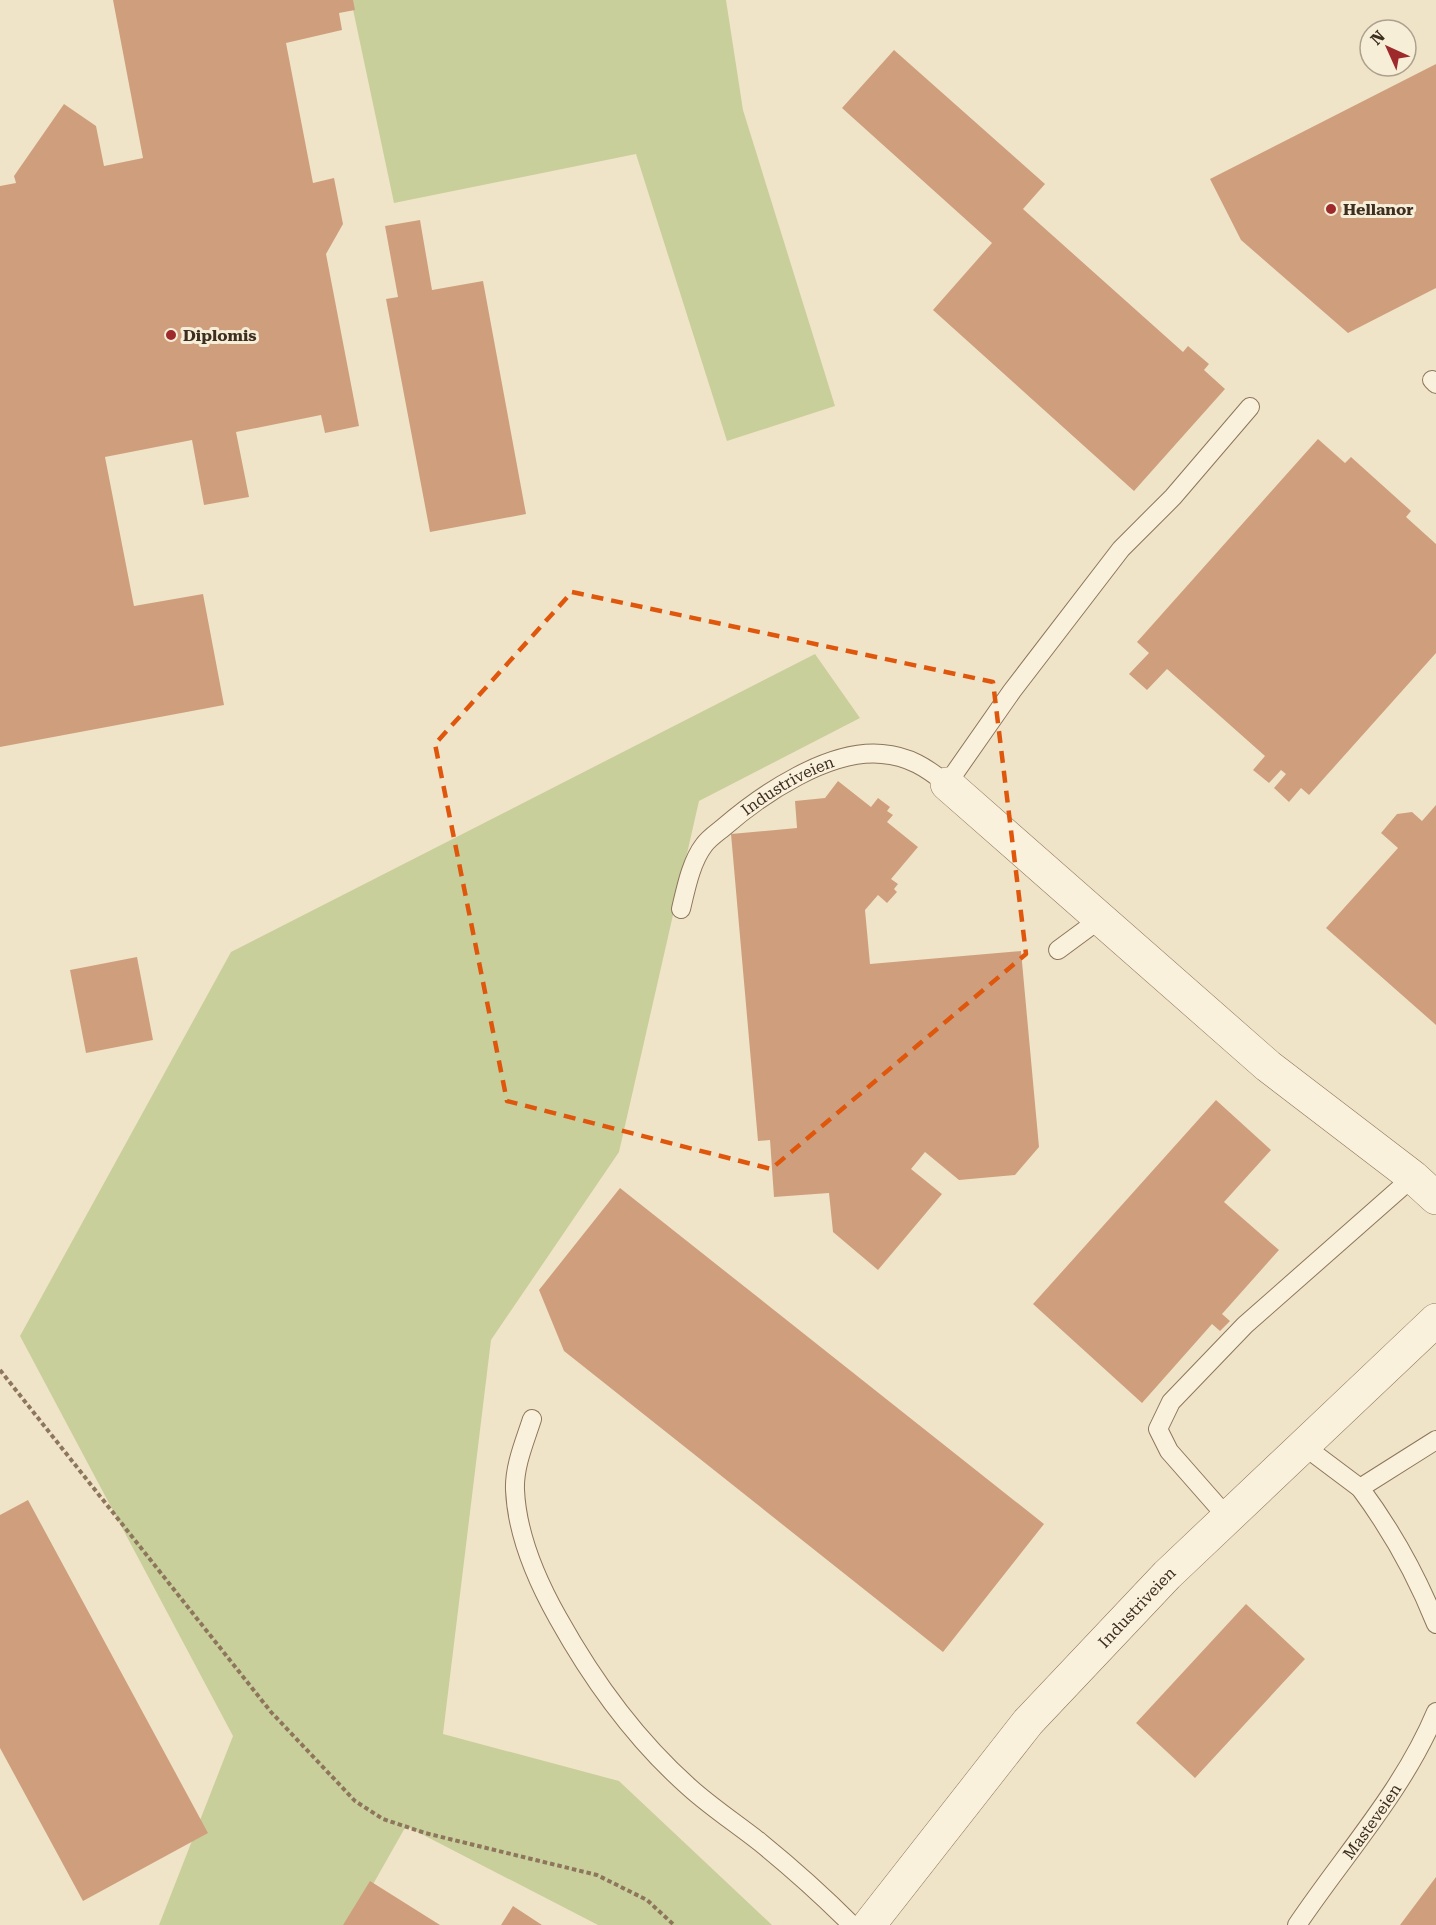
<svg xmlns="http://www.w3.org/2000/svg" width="1436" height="1925" font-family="'Roboto Serif',serif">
  <rect width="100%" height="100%" fill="#f0e4c8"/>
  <path fill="#c9cf9b" d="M351,0H726L743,110L835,406L727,441L636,154L394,203Z
    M815,654L860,718L699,801L619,1152L491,1340L443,1734L619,1781L772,1925H598L406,1826L350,1925H159L233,1736L20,1336L231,952Z"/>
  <path fill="#cf9f7d" d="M113,0H353L355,10L339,13L342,30L286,43L313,183L334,178L343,224L326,254L359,426L325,433L321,415L236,432L249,497L204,505L192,440L105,457L134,606L203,594L224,705L0,747V186L16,183L14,176L64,104L96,126L104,166L143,158Z
    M894,50L1045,184L1023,209L1183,352L1188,346L1209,364L1204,370L1225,389L1134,491L933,310L992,243L842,108Z
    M1436,64V288L1348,333L1241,240L1210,179Z
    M420,220L432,290L483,281L526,514L430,532L386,299L398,297L385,226Z
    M1318,439L1345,463L1351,457L1411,511L1406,517L1436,544V653L1309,795L1301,788L1289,802L1274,788L1286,774L1281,770L1269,783L1253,770L1265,756L1167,669L1147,690L1129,674L1149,653L1137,642Z
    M838,781L871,807L878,798L890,807L887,811L893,815L887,822L918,847L891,879L898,884L894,889L897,892L887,903L878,895L865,910L870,964L1021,951L1039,1147L1015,1175L959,1180L925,1152L911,1169L942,1194L878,1270L833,1232L829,1193L774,1197L770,1140L758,1141L731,834L797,828L795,801L825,798Z
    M1436,805V1025L1326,928L1398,848L1381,833L1397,814L1412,812L1422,821Z
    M137,957L153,1040L86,1053L70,970Z
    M1216,1100L1271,1150L1224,1202L1279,1250L1222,1314L1230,1321L1220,1331L1212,1324L1142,1403L1033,1304Z
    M620,1188L1044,1524L943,1652L564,1351L539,1290Z
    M28,1500L208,1833L83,1901L0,1748V1515Z
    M1246,1604L1305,1659L1195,1778L1136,1723Z
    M1436,1877V1925H1400Z
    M370,1881L440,1925H343Z
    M513,1906L542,1925H501Z"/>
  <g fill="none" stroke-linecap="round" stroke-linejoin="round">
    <g stroke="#8d765c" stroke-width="20">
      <g id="lane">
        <path d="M1432,380L1436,384"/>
        <path id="s1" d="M681,909C686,888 691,862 704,845C709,838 718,832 724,827C762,794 829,749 882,754C909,756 927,768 947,784L1012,691L1121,549L1173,497L1250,407"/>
        <path d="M1058,950L1100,919"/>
        <path d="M532,1419C525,1441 514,1466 515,1490C517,1535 536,1579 558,1618C593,1681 635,1739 689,1787C711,1807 737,1824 761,1843C793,1869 823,1896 852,1925"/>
        <path d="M1304,1446L1360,1488L1436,1440"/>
        <path d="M1360,1488C1392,1531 1416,1574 1436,1624"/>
        <path d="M1227,1517L1169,1451L1158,1429L1171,1402L1245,1325L1413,1177"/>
        <path id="s2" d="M1297,1925C1344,1855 1403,1791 1436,1712"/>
      </g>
    </g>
    <g stroke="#8d765c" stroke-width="34">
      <g id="street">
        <path d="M947,784L1268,1066L1413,1177L1436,1198"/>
        <path id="s3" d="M869,1925L1028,1722L1167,1575L1436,1320"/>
      </g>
    </g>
    <path stroke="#8d765c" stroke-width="4" stroke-dasharray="4.5 3" stroke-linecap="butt" d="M0,1370L271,1712L355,1801L383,1819L425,1833L597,1875L647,1900L674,1925"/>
    <use href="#lane" stroke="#faf1dc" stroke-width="18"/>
    <use href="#street" stroke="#faf1dc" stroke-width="33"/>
  </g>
  <path fill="none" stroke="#df570d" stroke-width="4.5" stroke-dasharray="12 8" stroke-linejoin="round" d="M572,592L993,682L1026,954L771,1169L507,1101L435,744Z"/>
  <g fill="#9e2a2b" stroke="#f7eed8" stroke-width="2">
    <circle cx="1331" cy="209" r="6"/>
    <circle cx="171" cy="335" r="6"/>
  </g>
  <g text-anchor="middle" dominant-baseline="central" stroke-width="6" stroke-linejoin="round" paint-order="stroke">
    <g font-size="16" font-weight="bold" fill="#3d2e20" stroke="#f7eed8" text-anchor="start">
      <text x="1343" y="209">Hellanor</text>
      <text x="183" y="335">Diplomis</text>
    </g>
    <g font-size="16" fill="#3d2e20" stroke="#f7eed8">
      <text stroke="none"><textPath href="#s1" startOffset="172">Industriveien</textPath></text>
      <text stroke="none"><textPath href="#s3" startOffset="416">Industriveien</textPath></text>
      <text stroke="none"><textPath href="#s2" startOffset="128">Masteveien</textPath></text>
    </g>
  </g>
  <g transform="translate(1388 48) rotate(315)"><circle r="28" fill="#f7eed8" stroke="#ada18e" stroke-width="1.5"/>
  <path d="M0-4.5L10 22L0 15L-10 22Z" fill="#9e2a2b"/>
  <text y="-9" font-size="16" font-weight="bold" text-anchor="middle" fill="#3d2e20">N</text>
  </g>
</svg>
